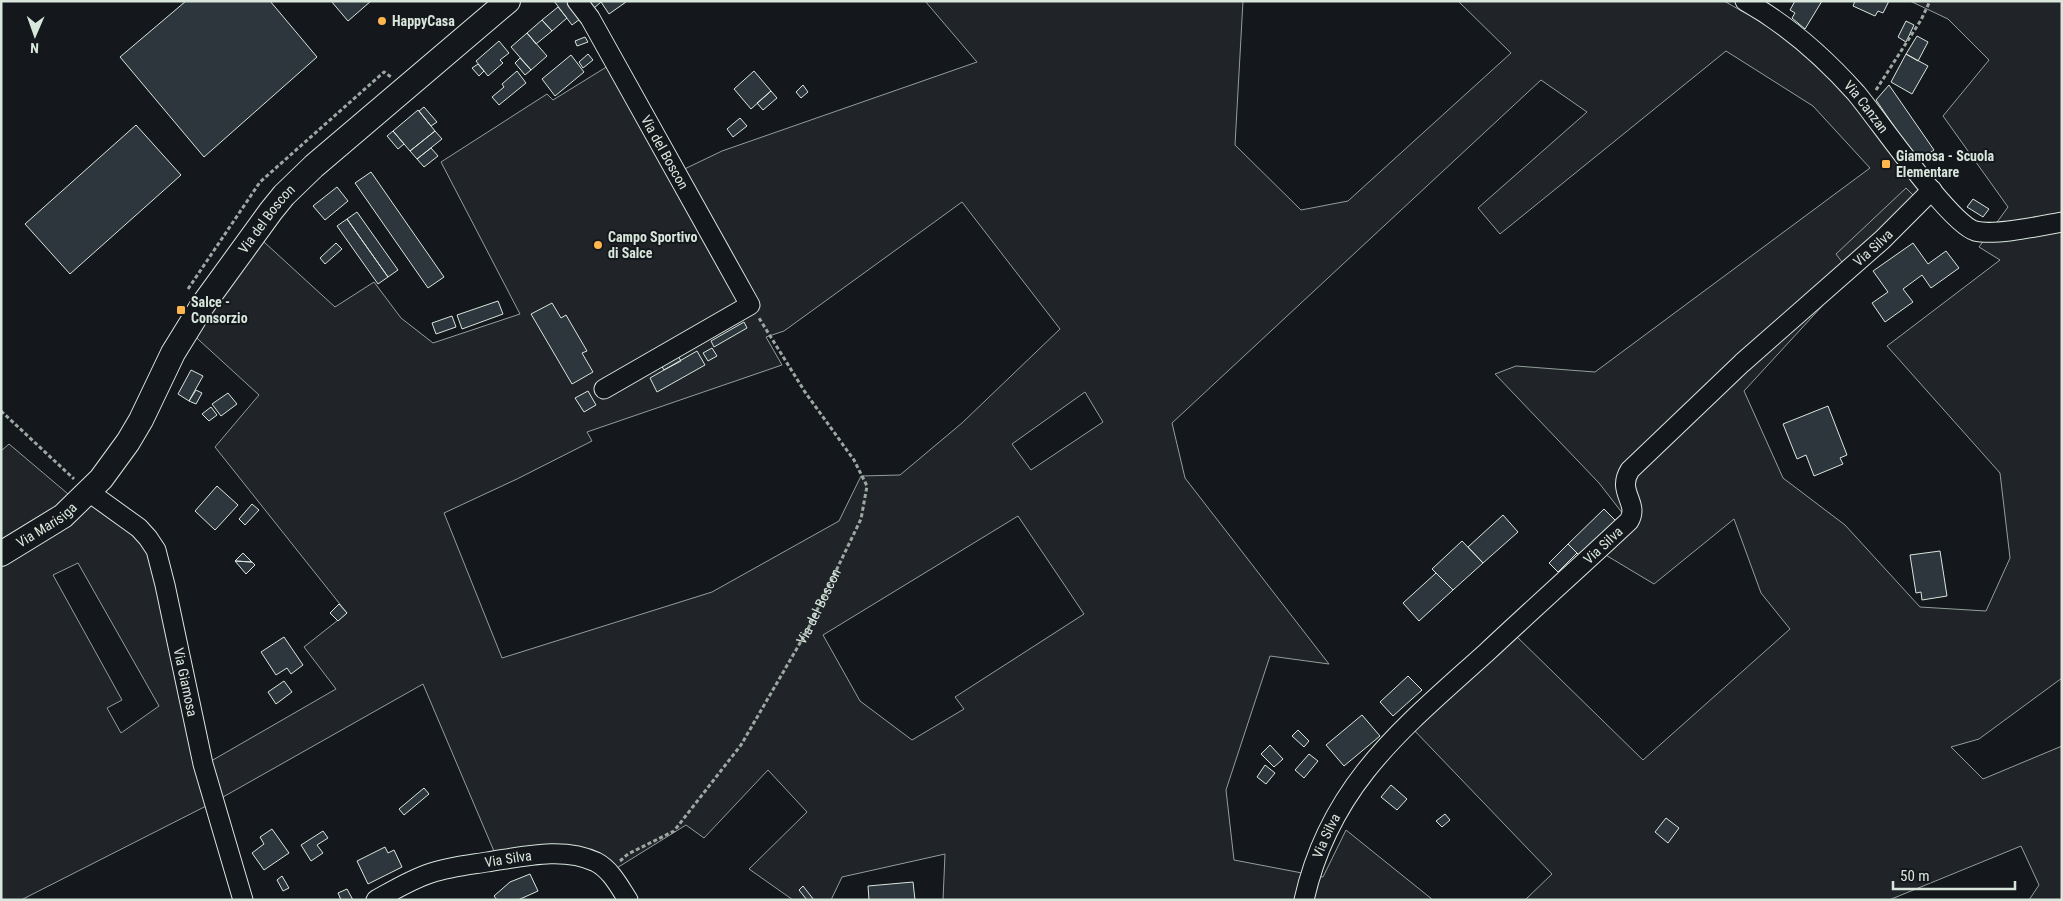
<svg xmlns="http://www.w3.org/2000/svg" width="2063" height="901" font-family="'Roboto Condensed',sans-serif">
  <rect width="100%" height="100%" fill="#14181c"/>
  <path fill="#202428" stroke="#939e99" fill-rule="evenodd" d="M925,1H1243L1235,145L1301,210L1348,201L1511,53L1458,1H1724L1779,32L1849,97L1924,191L1816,289L1824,304L1744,391L1783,478L1845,525L1920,607L1986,611L2010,558L2000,473L1887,346L2000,260L1979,247L2008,207L1943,116L1989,60L1948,19L1910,1H2062V678L1979,739L1951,747L1983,779L2062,746V900H2029L2039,885L2021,846L1889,900H1525L1552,874L1412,728L1513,633L1643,760L1790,629L1761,593L1734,519L1654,584L1599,551L1627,519L1599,483L1495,374L1516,366L1595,372L1870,168L1813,106L1726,51L1500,234L1478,208L1587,112L1541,80L1172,423L1185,478L1329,664L1270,656L1226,790L1234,860L1323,877L1346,830L1433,900H943L945,854L842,877L831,900H793L749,869L807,812L768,770L704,838L686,825L612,871L595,858L499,863L423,684L216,801L21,900H1V451L9,444L87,510L93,501L138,533L154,558L199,768L336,689L304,647L347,613L215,447L259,395L188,330L252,231L335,307L374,282L401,318L433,343L520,314L441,162L547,94L553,100L608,66L672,175L722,151L977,62ZM962,202L1060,329L962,423L900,475L861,476L839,521L712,592L502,658L444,513L517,479L592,441L587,432L782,365L766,337L784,331ZM1085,392L1103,422L1031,470L1012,444ZM1018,516L1084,614L955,697L964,709L912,740L860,701L823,635ZM78,563L159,706L121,733L107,708L122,700L53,575Z"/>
  <path fill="#24282b" stroke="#939e99" d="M1906,188L1920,202L1848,270L1836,254Z"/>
  <path fill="#2c363c" stroke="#d8e6dc" d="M186,1H270L317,57L204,157L120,57Z
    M331,1H371L348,21Z
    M554,1H572L584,16L572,25Z
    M589,1H625L626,2L609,14L601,2L594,8Z
    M1795,1H1822L1805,29L1792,18L1795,13L1790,10Z
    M1855,1H1889L1883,13L1878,11L1875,16L1853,6Z
    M558,7L567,18L552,31L542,20Z
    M542,20L552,31L536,44L527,33Z
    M1906,21L1914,25L1906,42L1898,37Z
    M527,33L547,56L531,70L511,47Z
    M1917,36L1928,42L1918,61L1906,54Z
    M585,37L588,42L577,46L575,41Z
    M499,41L509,53L500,60L503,63L488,76L476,61Z
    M588,54L593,60L583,68L579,62Z
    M1906,54L1928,66L1912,94L1891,82Z
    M571,55L584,72L555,96L542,79Z
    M520,58L531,70L525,75L515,63Z
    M478,64L484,71L479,76L472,68Z
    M517,71L526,83L499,105L492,97L504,87L502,84Z
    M754,71L771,91L751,109L734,89Z
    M803,85L808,92L801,98L796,92Z
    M1889,85L1934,150L1918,161L1876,100Z
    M771,91L777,98L763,110L757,103Z
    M424,107L437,122L431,126L419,111Z
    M418,110L435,131L410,151L393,131Z
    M740,118L747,126L733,137L727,129Z
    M136,125L181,175L70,274L25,224Z
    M393,131L404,144L398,149L387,136Z
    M435,131L442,139L417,159L410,151Z
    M431,148L438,156L424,167L417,159Z
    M371,172L444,277L428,288L355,183Z
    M337,187L348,201L325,220L313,206Z
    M1973,199L1989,209L1983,217L1967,207Z
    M357,212L398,270L388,277L347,219Z
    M347,219L388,277L378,284L337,226Z
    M336,243L342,249L325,264L320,258Z
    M1913,243L1928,264L1946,251L1959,268L1931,288L1922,275L1903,289L1913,302L1885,322L1872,303L1888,292L1873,271Z
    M498,301L503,314L462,329L457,315Z
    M552,303L561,318L566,315L587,351L582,353L593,372L572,384L531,314Z
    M452,316L456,327L436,334L432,323Z
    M744,322L747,328L714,347L711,341Z
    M712,348L717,356L708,361L703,353Z
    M697,351L705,365L657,392L650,378Z
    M677,354L681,361L664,370L660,363Z
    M191,370L203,376L189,401L178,394Z
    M196,390L202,393L196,404L189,401Z
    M588,391L596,405L584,412L575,398Z
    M228,393L237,404L221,416L212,404Z
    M1828,406L1847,455L1840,458L1843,464L1814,476L1806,455L1797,459L1783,424Z
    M211,407L217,415L209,421L202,414Z
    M217,486L238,505L215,530L195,511Z
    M252,504L259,510L245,525L239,519Z
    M1604,509L1618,523L1582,558L1568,544Z
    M1503,515L1518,532L1483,563L1468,547Z
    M1462,541L1483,563L1453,590L1432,569Z
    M1568,544L1577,553L1558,572L1549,563Z
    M1940,551L1947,596L1922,600L1921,592L1916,593L1910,555Z
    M243,553L252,562L235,561Z
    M235,561L252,562L255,565L246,574Z
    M1436,573L1453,590L1419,621L1403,603Z
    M339,604L347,613L338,621L330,613Z
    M284,637L303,665L291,674L287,668L276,675L261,652Z
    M1408,676L1422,690L1393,716L1380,702Z
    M284,681L292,692L276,704L268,692Z
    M1362,715L1380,736L1344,766L1326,745Z
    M1298,730L1309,741L1304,747L1292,736Z
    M1270,745L1283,759L1274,767L1261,754Z
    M1309,754L1318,761L1304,778L1295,770Z
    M1265,765L1275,773L1266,784L1257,777Z
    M1391,785L1407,799L1397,810L1381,797Z
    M424,788L429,794L404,815L399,809Z
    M1445,814L1450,820L1442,827L1436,821Z
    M1666,818L1679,828L1668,843L1655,832Z
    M272,829L289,853L264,870L252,853L264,844L260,837Z
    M323,831L328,838L317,845L323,853L311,861L301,845Z
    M385,847L388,853L394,850L402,867L368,884L357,861Z
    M530,874L538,891L518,900H497L494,896L510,882Z
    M282,876L289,888L283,891L277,880Z
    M913,882L915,900H869L868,886Z
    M803,886L814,900H807L799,890Z
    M347,889L353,900H341L338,893Z"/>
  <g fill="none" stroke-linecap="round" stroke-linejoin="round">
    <g stroke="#d8e6dc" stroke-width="21">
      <g id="minor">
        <path id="s2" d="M577,1L590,18L750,305L604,389"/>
        <path id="s3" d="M1745,1C1788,25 1823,56 1856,93C1878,119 1949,223 1975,231C1995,236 2040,226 2062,222"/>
        <path id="s4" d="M89,492L139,528L148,538L156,550L165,585L203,764L243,900"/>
        <path id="s5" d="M376,900C394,890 412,879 431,873C449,867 468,865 487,862C521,857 563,846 596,862C611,870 619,886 628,900"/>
        <path id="s6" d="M1304,900C1330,784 1404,727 1487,652C1534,608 1582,565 1629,521C1640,503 1616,492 1630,470L1742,363L1882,240L1932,190"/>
      </g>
    </g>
    <g stroke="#d8e6dc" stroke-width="26">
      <g id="major">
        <path id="s7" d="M1,554L63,516L101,479L128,442L141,420L173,353L202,306L271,211L284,195L314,166L508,1"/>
      </g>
    </g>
    <g stroke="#9da8a2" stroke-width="3" stroke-dasharray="4 2.5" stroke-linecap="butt">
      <path d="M1876,90L1921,20L1930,1"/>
      <path d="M188,289L260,182L384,72L391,77"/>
      <path d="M1,411L74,479"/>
      <path id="s1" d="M620,861L628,854L674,831L741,745L807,631L861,519L867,486L854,460L805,392L759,318"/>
    </g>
    <use href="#minor" stroke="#14181c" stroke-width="19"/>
    <use href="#major" stroke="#14181c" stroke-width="24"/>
  </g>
  <g fill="#ffb74d" stroke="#14181c" stroke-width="2">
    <circle cx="382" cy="21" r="5"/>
    <rect x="1881" y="159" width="10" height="10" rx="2.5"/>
    <circle cx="598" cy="245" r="5"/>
    <rect x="176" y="305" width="10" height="10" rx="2.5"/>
  </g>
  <g text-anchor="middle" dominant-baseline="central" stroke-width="4" stroke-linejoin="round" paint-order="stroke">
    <g font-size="14" font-weight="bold" fill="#d8e6dc" stroke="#14181c" text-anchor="start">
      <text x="392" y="21">HappyCasa</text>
      <text x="1896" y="156">Giamosa - Scuola<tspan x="1896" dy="16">Elementare</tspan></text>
      <text x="608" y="237">Campo Sportivo<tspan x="608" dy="16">di Salce</tspan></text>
      <text x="191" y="302">Salce -<tspan x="191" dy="16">Consorzio</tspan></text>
    </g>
    <g font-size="14" fill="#d8e6dc" stroke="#14181c">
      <text stroke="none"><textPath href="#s3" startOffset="162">Via Canzan</textPath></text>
      <text stroke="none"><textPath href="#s2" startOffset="175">Via del Boscon</textPath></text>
      <text stroke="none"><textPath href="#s7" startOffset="435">Via del Boscon</textPath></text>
      <text stroke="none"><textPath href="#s6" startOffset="890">Via Silva</textPath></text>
      <text stroke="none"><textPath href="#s7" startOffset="54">Via Marisiga</textPath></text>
      <text stroke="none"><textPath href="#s6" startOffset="472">Via Silva</textPath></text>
      <text stroke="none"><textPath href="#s1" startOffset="330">Via del Boscon</textPath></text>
      <text stroke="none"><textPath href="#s4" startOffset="225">Via Giamosa</textPath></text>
      <text stroke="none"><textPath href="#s6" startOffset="68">Via Silva</textPath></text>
      <text stroke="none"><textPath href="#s5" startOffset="140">Via Silva</textPath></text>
    </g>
  </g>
  <rect width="2063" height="901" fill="none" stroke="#d8e6dc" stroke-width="5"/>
  <g transform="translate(35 35) rotate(182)" stroke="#14181c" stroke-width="4" paint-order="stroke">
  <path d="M0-4L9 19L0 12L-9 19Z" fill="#d8e6dc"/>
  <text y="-8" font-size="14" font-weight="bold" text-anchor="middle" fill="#d8e6dc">N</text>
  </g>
  <path d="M1893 881v8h122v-8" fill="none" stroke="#d8e6dc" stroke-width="2.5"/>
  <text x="1900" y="881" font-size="15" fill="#d8e6dc" stroke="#14181c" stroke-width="4" paint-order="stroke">50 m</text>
</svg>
